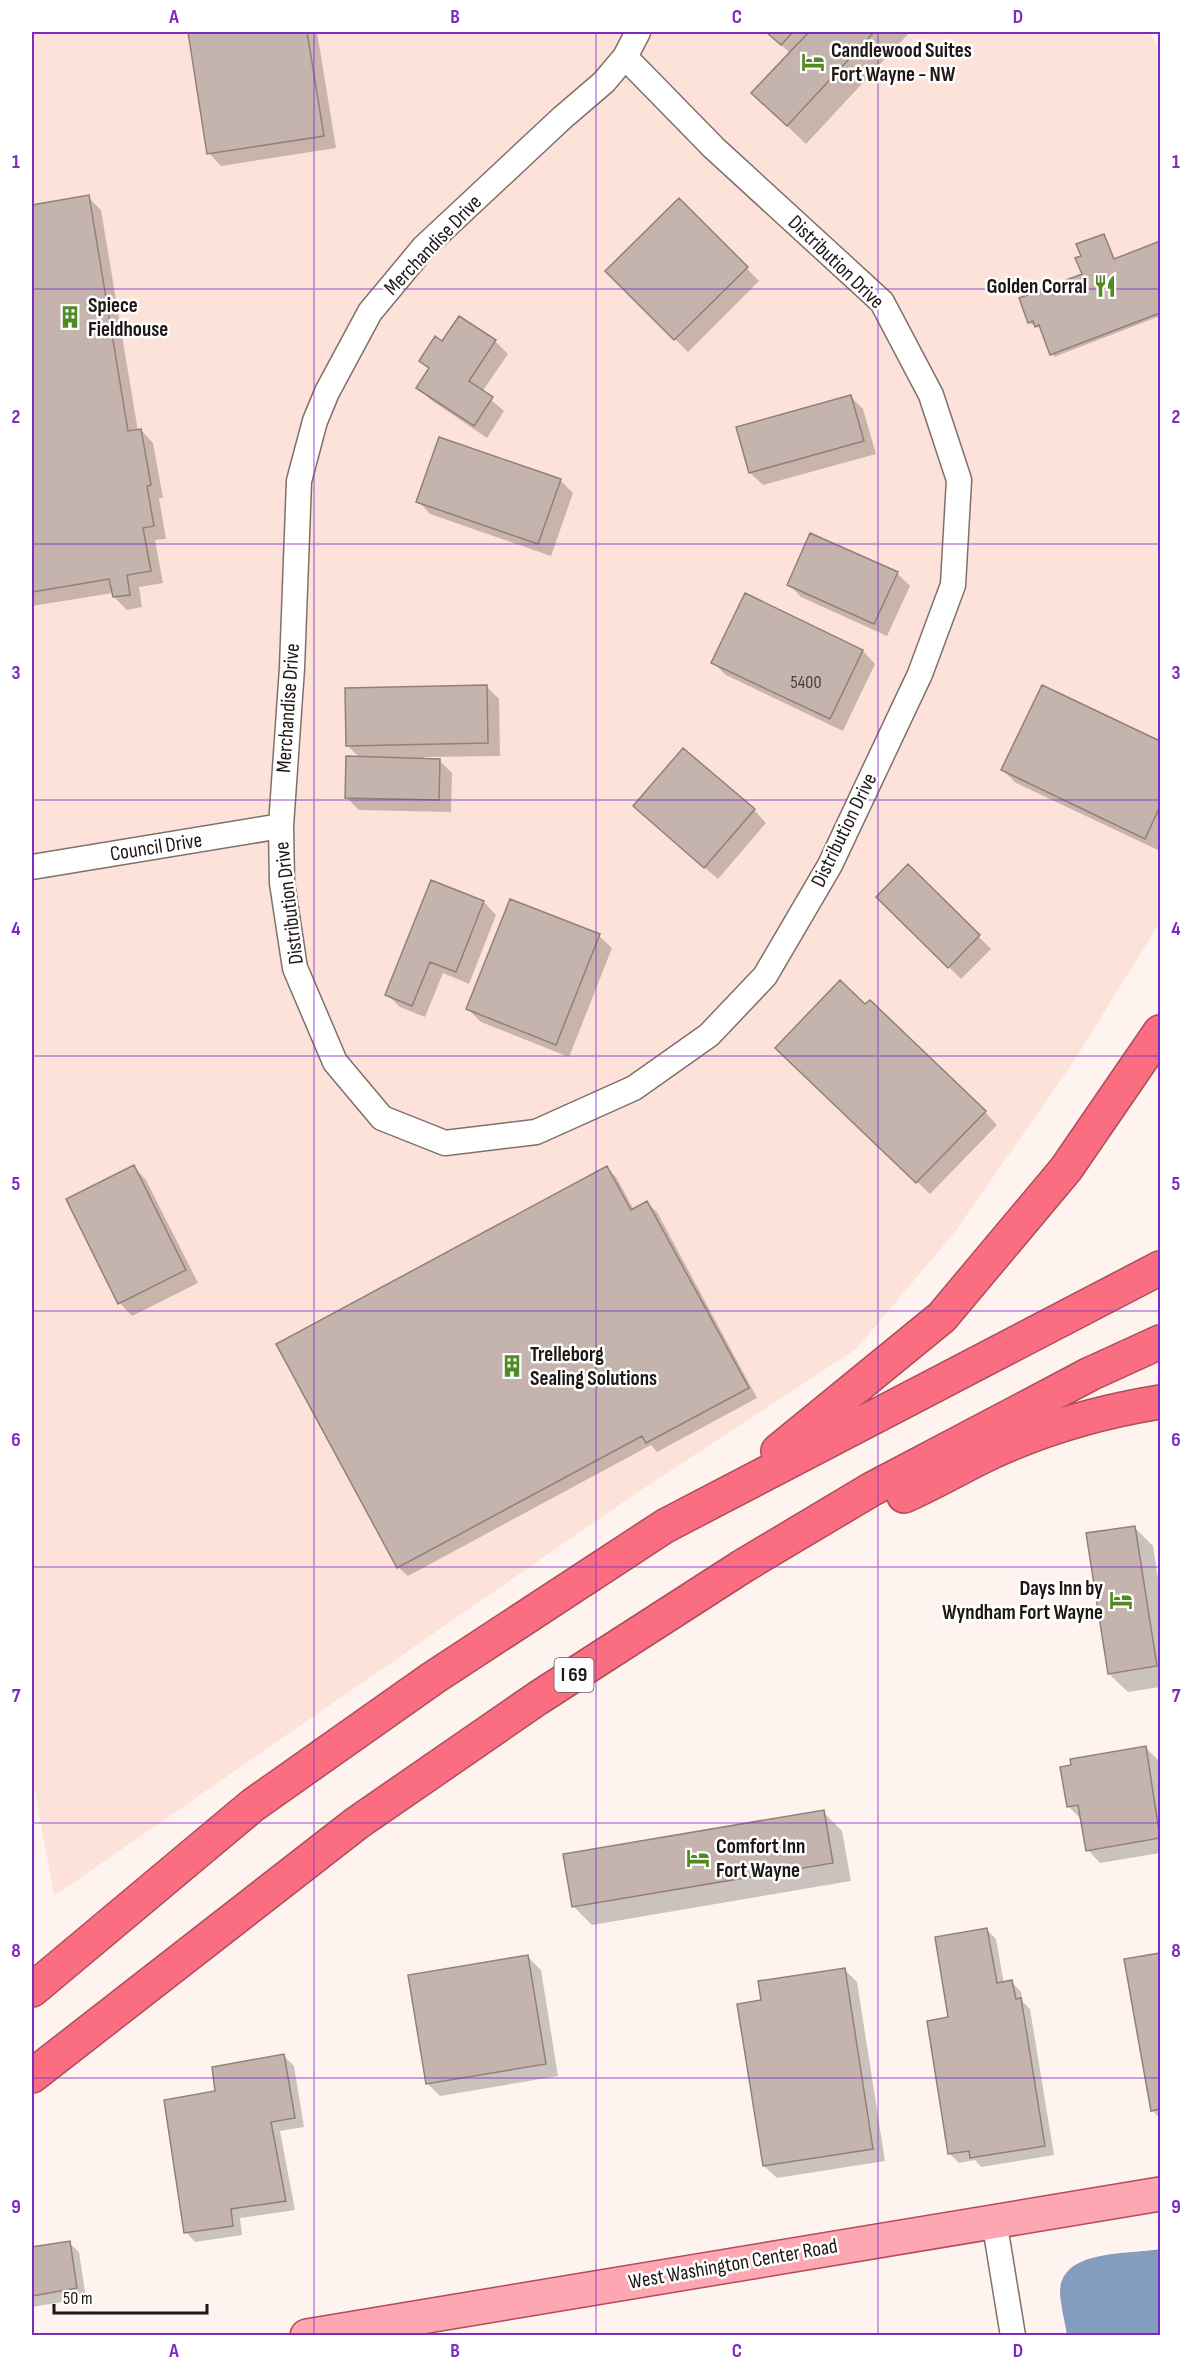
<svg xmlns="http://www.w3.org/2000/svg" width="1192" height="2367" font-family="'Sofia Sans Condensed',sans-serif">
  <rect width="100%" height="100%" fill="#fef3ee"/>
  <path fill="#fce2d8" d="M32,32H1149L1160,51V922L1072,1064L954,1233L856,1349L635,1494L54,1896L32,1775Z"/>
  <path fill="#849dbf" d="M1160,2249V2335H1067C1065,2322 1061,2307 1060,2294C1059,2248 1129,2255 1160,2249Z"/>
  <path fill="#0003" d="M189,32H317L336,148L221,166L209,153Z
    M767,32H910L806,144L753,93L790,53Z
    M88,197L101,210L138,431L141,430L153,443L163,498H159L166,539L155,540L163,583L139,587L142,607L127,610L114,597L113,593L32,606V206Z
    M679,200L759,281L688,352L607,271Z
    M1104,236L1115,260L1160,243V316L1054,357L1041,328H1039L1035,323L1032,325L1029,322L1083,275Z
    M495,341L508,354L482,392L504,411L487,438L431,400L418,388L430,370L421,361Z
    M850,396L863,409L876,454L763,485L750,473Z
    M560,480L573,493L551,556L430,514L418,501Z
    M897,573L910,586L887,636L801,597L789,584Z
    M745,595L863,651L875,664L843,731L726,675L713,663Z
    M486,686L499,699L500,756L424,757V760H439L452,773L451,812L359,810L346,797L360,758L347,745Z
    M1043,687L1160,743V845L1158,850L1016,783L1003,770Z
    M754,810L766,823L718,879L648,819Z
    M908,866L991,949L961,979L878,897Z
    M432,882L484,902L496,915L469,984L443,973L425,1017L400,1007L387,994Z
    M511,901L599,936L612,948L569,1057L481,1022L468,1009Z
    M790,1060L985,1112L997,1125L930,1194Z
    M134,1167L146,1180L198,1283L132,1316L120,1303L68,1200Z
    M607,1168L616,1177L634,1210L647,1203L657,1212L757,1398L657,1452L651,1445L408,1576L398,1567Z
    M1134,1527L1153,1546L1160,1592V1687L1128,1692L1109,1674Z
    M1145,1747L1158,1760L1160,1776V1853L1100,1863L1088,1850L1081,1819L1068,1806Z
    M823,1812L842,1831L851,1881L592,1925L573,1906Z
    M987,1930L996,1939L1004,1984L1012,1982L1021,1992L1023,2002L1030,2009L1054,2155L981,2167L975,2160L959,2163L950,2154L949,2019Z
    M1160,1954V2108H1158V2111H1160V2119L1152,2110L1126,1960Z
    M528,1957L541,1970L558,2076L440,2096L427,2083Z
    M844,1969L857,1982L885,2161L777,2178L764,2166L763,2001Z
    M284,2056L294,2066L304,2127L280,2131L295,2210L240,2218L242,2235L195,2242L186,2232L216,2092Z
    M69,2243L79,2252L86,2298L32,2307V2249Z"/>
  <path fill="#c5b4ad" stroke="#91807a" stroke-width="1.5" d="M188,32H307L324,136L207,154Z
    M766,32H793L781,45Z
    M809,32H874L787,126L751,93Z
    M89,195L128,431L141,429L151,485L147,486L154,526L143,528L151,571L127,575L130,595L113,597L109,579L32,592V205Z
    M679,198L748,267L674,340L605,271Z
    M1104,234L1114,259L1160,241V313L1050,355L1039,325L1035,327L1033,321L1028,323L1019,298L1082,274L1075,258L1081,256L1076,244Z
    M459,316L496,340L469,381L493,397L474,426L416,388L429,368L419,361L435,336L442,341Z
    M851,395L864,441L749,473L736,427Z
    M439,437L561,479L538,544L416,502Z
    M810,533L898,572L874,624L787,585Z
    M745,593L863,650L830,719L711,663Z
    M487,685L488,743L346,746L345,688Z
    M1042,685L1160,741V806L1145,839L1001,770Z
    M683,748L755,809L704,868L633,806Z
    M346,756L440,759L439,800L345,798Z
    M908,864L980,935L948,968L876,897Z
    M431,880L484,901L456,972L430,962L412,1006L385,995Z
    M510,899L600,934L556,1045L466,1009Z
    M840,980L865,1004L870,1000L986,1111L916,1183L775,1048Z
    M134,1165L186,1270L118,1304L66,1199Z
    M607,1166L631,1210L647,1201L749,1388L646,1443L642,1436L397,1568L276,1344Z
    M1135,1526L1157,1666L1108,1674L1086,1533Z
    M1146,1746L1160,1838L1086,1851L1078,1805L1067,1807L1060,1767L1071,1765L1070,1759Z
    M824,1810L833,1863L572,1907L563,1854Z
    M987,1928L997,1983L1012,1980L1016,1999L1021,1998L1045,2146L970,2158L969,2151L948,2154L927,2021L948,2017L935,1937Z
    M1160,1953V2109L1151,2111L1124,1959Z
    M528,1955L546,2064L426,2084L408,1975Z
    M845,1968L873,2149L763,2166L737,2004L761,2000L758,1981Z
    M284,2054L295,2118L271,2122L286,2201L231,2209L233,2226L184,2233L164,2100L215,2091L212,2067Z
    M70,2241L77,2288L32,2296V2247Z"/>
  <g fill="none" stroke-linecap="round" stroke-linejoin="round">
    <g stroke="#80706a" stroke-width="27">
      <path id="street" d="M625,57L714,148L882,302L931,395L959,480L953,585L920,674L830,865L765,976L709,1035L634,1088L536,1132L445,1143L382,1118L335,1062L295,968L282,883L281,826L292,668L299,481L315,421L327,392L370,312L424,247L562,118L604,82L625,57L638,32
        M32,867L281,826
        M994,2220L1013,2336"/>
    </g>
    <g stroke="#ad4f5b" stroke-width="36">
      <path id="primary" d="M307,2336L1160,2194"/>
    </g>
    <g stroke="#ad4f5b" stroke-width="36">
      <path id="highway" d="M778,1451L942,1317L1066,1169L1160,1032
        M904,1496C934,1483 962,1466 992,1452C1044,1428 1104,1411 1160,1402
        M32,1990L253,1805L433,1678L665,1526L1160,1268
        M32,2076L357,1823L538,1698L743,1566L872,1489L1090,1374L1160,1342"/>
    </g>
    <use href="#street" stroke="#fff" stroke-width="24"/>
    <use href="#primary" stroke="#fda7b3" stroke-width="33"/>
    <use href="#highway" stroke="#fb6d81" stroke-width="33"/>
  </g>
  <path fill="none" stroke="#7b2cbf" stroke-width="1.5" stroke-opacity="0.55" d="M314,32V2336M596,32V2336M878,32V2336M32,289H1160M32,544H1160M32,800H1160M32,1056H1160M32,1311H1160M32,1567H1160M32,1823H1160M32,2078H1160"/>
  <defs>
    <g id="hotel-bare" transform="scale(1.8)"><path d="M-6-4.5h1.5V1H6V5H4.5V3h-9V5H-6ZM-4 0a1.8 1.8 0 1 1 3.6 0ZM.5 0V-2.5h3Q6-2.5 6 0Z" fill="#518923" stroke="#fff" stroke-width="2.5" paint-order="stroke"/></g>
    <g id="restaurant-bare" transform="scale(1.8)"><path d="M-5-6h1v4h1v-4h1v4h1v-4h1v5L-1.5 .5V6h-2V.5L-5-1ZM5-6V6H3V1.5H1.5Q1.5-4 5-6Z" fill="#518923" stroke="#fff" stroke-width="2.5" paint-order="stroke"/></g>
    <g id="building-bare" transform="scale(1.8)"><path d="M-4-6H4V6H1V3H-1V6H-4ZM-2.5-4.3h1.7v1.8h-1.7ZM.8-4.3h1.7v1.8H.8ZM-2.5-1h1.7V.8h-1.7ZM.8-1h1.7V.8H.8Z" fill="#518923" stroke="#fff" stroke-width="2.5" paint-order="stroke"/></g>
  </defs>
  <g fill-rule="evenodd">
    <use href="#hotel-bare" x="813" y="62"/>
    <use href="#restaurant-bare" x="1105" y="286"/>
    <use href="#building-bare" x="70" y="317"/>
    <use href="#building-bare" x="512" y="1366"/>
    <use href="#hotel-bare" x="1121" y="1600"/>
    <use href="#hotel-bare" x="698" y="1858"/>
  </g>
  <g text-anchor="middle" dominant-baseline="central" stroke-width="5" stroke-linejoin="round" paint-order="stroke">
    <g font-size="18" fill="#473e3b">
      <text x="806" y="682">5400</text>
    </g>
    <rect fill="#fff" stroke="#615d5b" stroke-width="1.5" x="554.5" y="1658" width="39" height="34" rx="4.5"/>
    <g font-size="20" font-weight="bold" fill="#1d1715">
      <text x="574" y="1675">I 69</text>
    </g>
    <g font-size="21" font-weight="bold" fill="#1d1715" stroke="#fff" text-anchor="start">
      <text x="831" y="50">Candlewood Suites<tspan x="831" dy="24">Fort Wayne - NW</tspan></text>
      <text x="1087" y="286" text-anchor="end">Golden Corral</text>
      <text x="88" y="305">Spiece<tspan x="88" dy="24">Fieldhouse</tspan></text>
      <text x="530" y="1354">Trelleborg<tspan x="530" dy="24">Sealing Solutions</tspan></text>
      <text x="1103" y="1588" text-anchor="end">Days Inn by<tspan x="1103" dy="24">Wyndham Fort Wayne</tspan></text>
      <text x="716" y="1846">Comfort Inn<tspan x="716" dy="24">Fort Wayne</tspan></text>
    </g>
    <g font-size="21" fill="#1d1715" stroke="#fff">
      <text transform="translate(433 245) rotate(-46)">Merchandise Drive</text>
      <text transform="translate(836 262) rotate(44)">Distribution Drive</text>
      <text transform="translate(288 708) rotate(-86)">Merchandise Drive</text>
      <text transform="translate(844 830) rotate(-64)">Distribution Drive</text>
      <text transform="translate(156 847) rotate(-9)">Council Drive</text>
      <text transform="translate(289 903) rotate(-97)">Distribution Drive</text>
      <text transform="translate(733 2264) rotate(-10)">West Washington Center Road</text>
    </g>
  </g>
  <rect width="1192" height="2367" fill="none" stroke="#ffffff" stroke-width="66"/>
  <path d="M54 2304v9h153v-9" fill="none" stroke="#1d1715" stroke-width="3"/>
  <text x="63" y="2304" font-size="18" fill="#1d1715" stroke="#ffffff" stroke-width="4.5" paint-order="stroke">50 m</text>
  <rect x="33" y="33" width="1126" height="2301" fill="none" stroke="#7b2cbf" stroke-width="2"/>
  <g font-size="20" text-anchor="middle" font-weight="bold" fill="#7b2cbf">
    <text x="174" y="23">A</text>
    <text x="455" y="23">B</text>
    <text x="737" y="23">C</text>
    <text x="1018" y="23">D</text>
    <text x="16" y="168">1</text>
    <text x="1176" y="168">1</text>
    <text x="16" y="423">2</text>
    <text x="1176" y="423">2</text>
    <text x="16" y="679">3</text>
    <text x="1176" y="679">3</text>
    <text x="16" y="935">4</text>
    <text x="1176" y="935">4</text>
    <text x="16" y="1190">5</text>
    <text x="1176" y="1190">5</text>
    <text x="16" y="1446">6</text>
    <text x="1176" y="1446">6</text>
    <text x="16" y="1702">7</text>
    <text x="1176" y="1702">7</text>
    <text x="16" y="1957">8</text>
    <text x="1176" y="1957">8</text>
    <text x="16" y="2213">9</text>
    <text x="1176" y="2213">9</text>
    <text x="174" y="2357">A</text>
    <text x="455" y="2357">B</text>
    <text x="737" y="2357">C</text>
    <text x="1018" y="2357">D</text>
  </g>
</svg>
